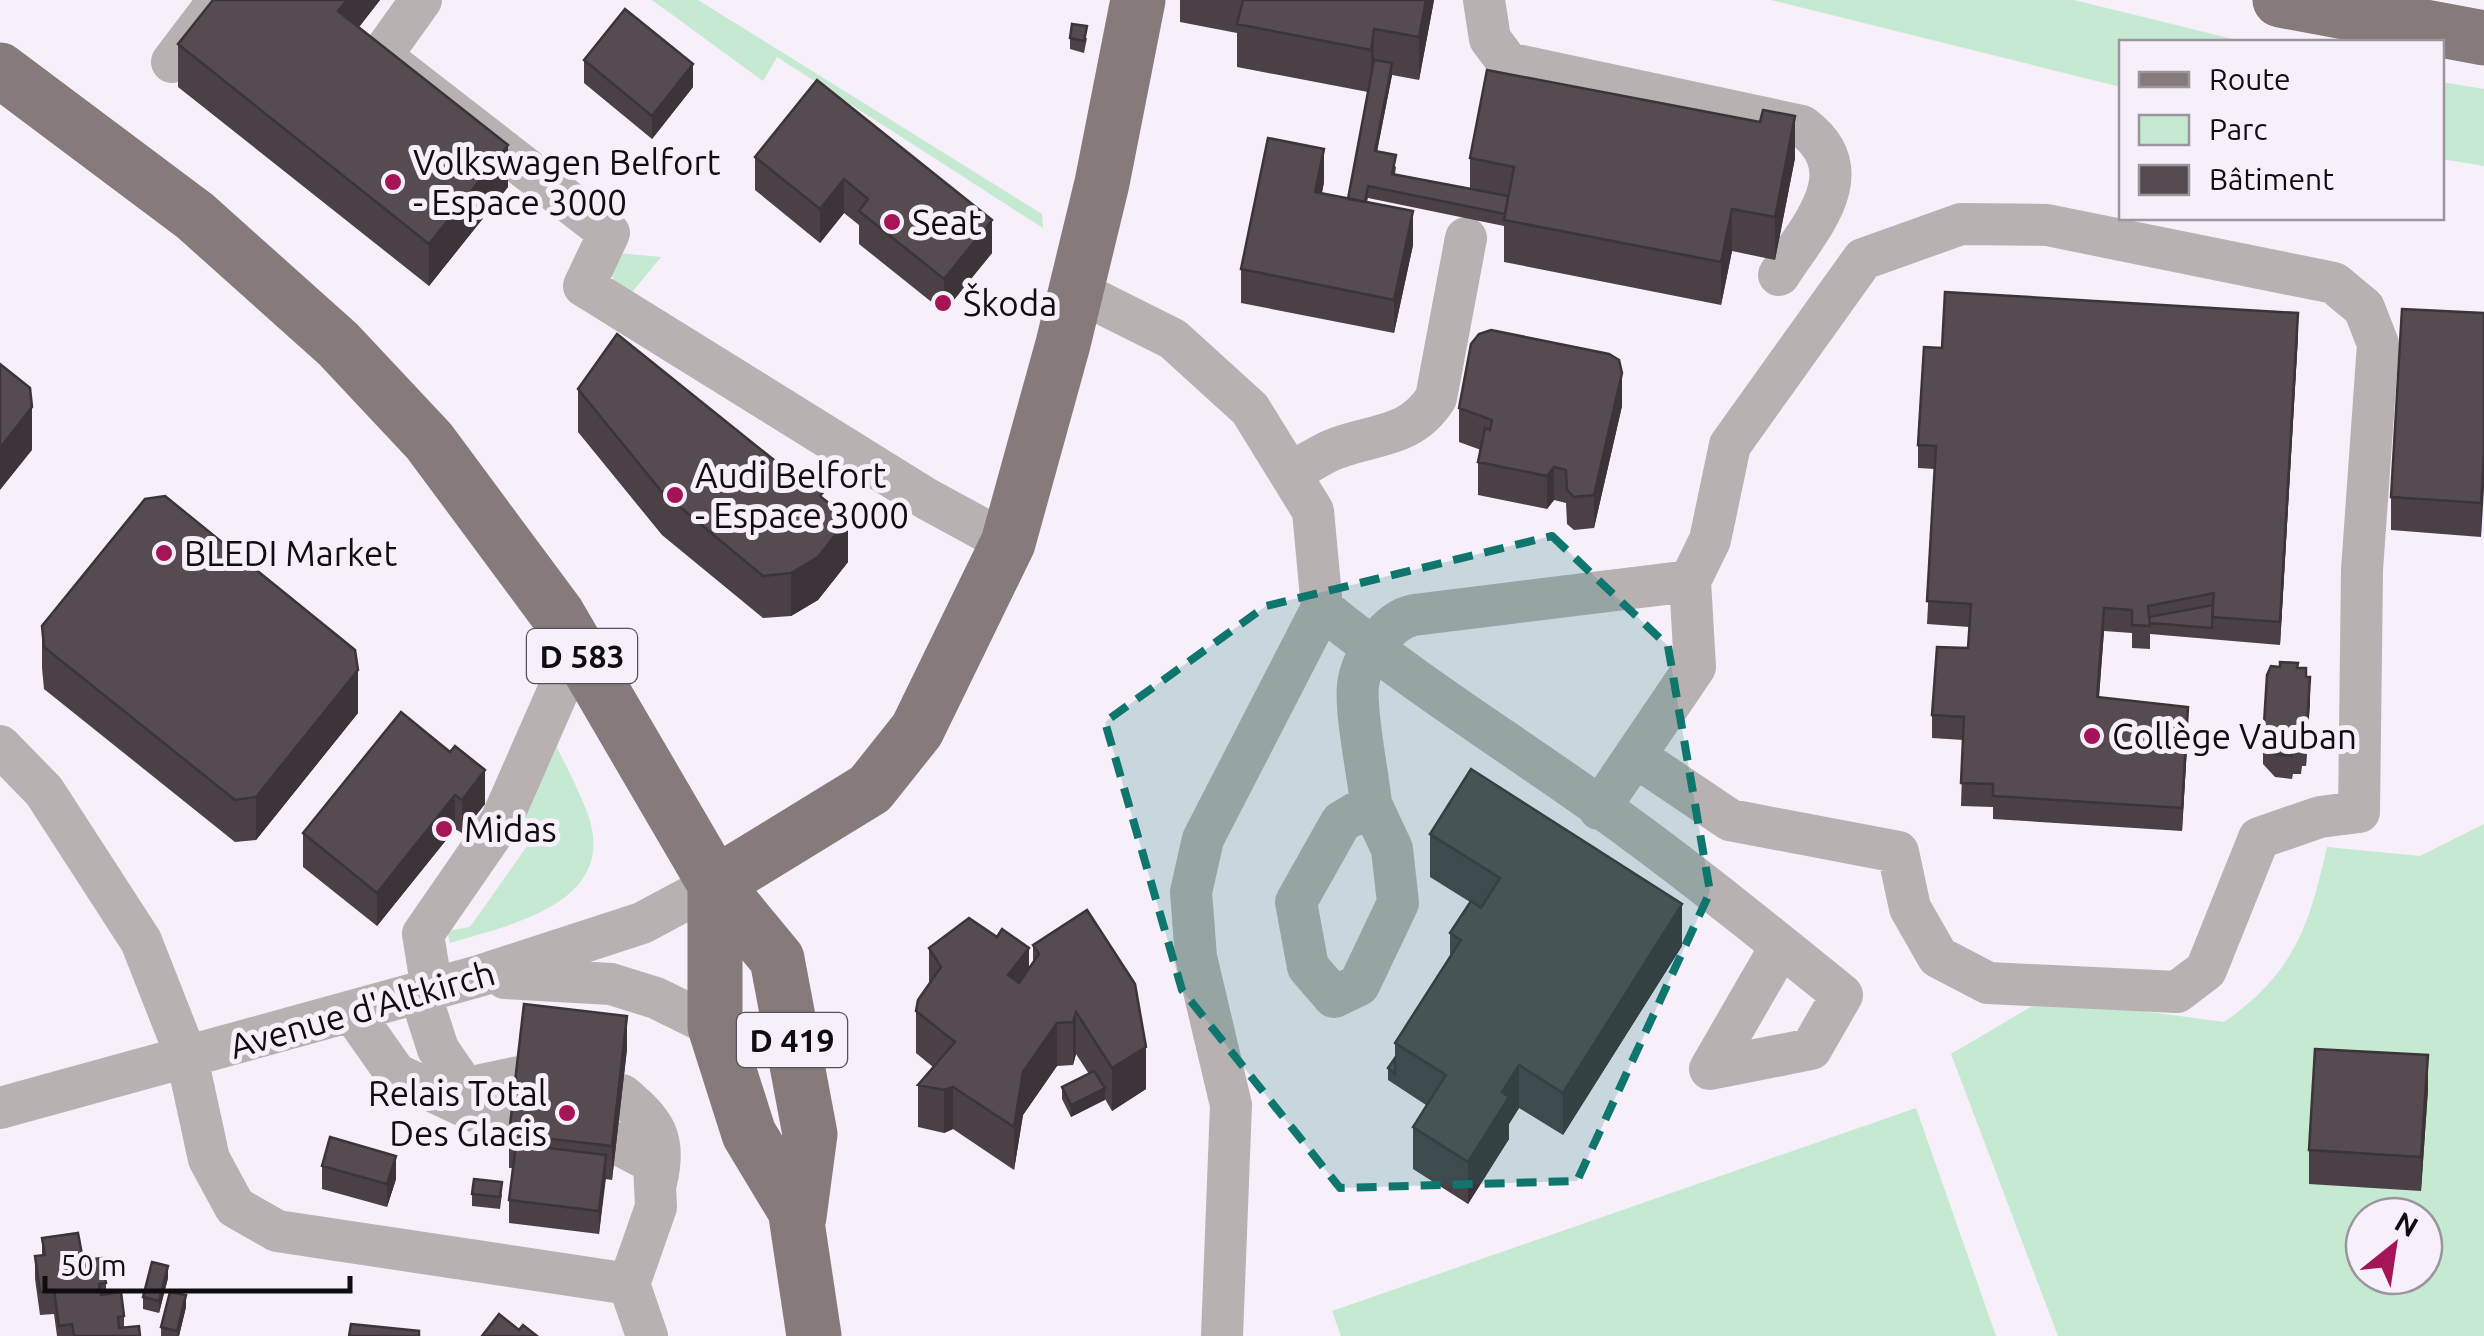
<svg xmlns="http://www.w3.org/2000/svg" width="2484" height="1336" font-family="Ubuntu,sans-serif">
  <rect width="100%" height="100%" fill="#f7effa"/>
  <path fill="#c5ead1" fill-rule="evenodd" d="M652,0H698L1042,214L1043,228L777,57L763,81Z
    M1771,0H2074L2245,42H2122L2121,87Z
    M2442,82L2484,89V166L2442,159Z
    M617,253L661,257L628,297C612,281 606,274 617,253Z
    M547,727C560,755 576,783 587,812C621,903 512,924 450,943L447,931L470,927L532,839L517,799Z
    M2484,824V1336H2058L1951,1054L2046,998L2224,1022C2294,973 2309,927 2327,847L2420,856ZM2364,1216H2424V1276H2364Z
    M1916,1108L1996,1336H1341L1332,1311Z"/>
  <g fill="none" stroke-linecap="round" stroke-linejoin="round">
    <path stroke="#b8b1b1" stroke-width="42" d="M421,0L381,56L609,233L584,286L927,499L1008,543
      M1484,0L1490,39L1508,63L1802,126C1864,172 1810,227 1779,275
      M172,62L219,0
      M1075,290L1173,339L1250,409L1313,511L1322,608L1203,839L1191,892L1196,957L1231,1105L1222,1336
      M1290,473C1304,466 1318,456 1332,450C1373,433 1410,439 1436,398L1466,238
      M1322,608C1420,689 1530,755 1632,830C1704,883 1773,939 1842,995L1811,1049L1710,1069L1781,946
      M0,746L44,791L141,941L187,1058L209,1159L235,1207L277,1231L629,1284L647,1336
      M1635,756L1730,820L1898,852L1910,908L1938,957L1988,983L2177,992L2206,970L2259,838L2320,817L2359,812L2362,570L2378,344L2364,308L2334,283L2047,225L1961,224L1863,259L1730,445L1710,540L1690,581
      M1371,804L1392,849L1398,903L1359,985L1334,997L1308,967L1296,902L1341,822L1371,804C1368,772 1355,714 1358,685C1361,658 1388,620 1414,615L1690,581L1695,667L1599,809
      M505,978L611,984L656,998L715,1027
      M432,990L423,934L501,821L577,648
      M420,993L438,1049L483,1115
      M353,1013L396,1074L483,1115L514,1121
      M438,1094L519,1077
      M622,1095C655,1123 667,1138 656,1183
      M0,1108L479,976L642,923L715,884
      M616,1143L654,1163L656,1207L629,1284"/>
    <path stroke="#867a7a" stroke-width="55" d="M2280,0L2484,38
      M0,70L195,216L338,344L429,441L558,615L715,884L777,959L810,1134L799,1217
      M715,884L870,789L917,730L1008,543L1063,344L1102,183L1138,0
      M715,884V1027L749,1134L799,1217
      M791,1182L814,1336"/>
  </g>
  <path fill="#4a4046" d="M213,0H380L359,27L508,187L429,286L178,87V44Z
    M1180,0H1434L1419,80L1392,75L1377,151L1396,167L1395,174L1470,189V158H1795L1775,260L1732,251L1721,305L1504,262V226L1368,198L1367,202L1413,245L1394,333L1241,303V269L1324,182L1322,193L1348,198L1368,92L1237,67V33L1180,22Z
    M1070,38H1087L1084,53L1070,49Z
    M584,60L693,87L652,139L584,83Z
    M817,80L992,253L944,312L859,244V225L844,213L820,243L755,190V157Z
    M2484,313L2481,537L2391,530V497Z
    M2298,336L2280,645L2150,634V649L2132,648V633L2104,631L2099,698L2188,730L2182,831L1993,819V807L1961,806L1963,740L1932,738V715L1968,648L1969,627L1927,624L1935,469L1918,468V445L1942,348Z
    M578,389L825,501L848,562L818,600L791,616L763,618L662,535L578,432Z
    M1622,406L1594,528L1574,530L1567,524L1566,503L1554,500L1547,509L1478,495V462L1481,450L1459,442V408Z
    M42,626L358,713L256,840L235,842L44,689L42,668Z
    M2298,668L2306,677L2310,700L2306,766H2302L2301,774H2293L2292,779L2275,777L2263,764V740Z
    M401,712L485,804L462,833L455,829L377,926L303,867V833Z
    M1430,834L1682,946L1563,1135L1519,1108L1509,1124V1139L1468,1204L1413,1169V1127L1426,1105L1388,1080V1068L1395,1058V1043L1450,956V933L1470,902L1430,877Z
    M1033,945L1146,1089L1112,1111L1105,1099L1071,1117L1062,1099V1087L1089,1074L1076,1054L1073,1065L1057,1066L1023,1115L1014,1170L953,1129L944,1133L918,1127V1085L933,1067L916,1053V1011L929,985V948L1029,968L1033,963Z
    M627,1049L612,1180L605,1179L599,1234L509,1223V1200L513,1168H509V1134Z
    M2428,1089L2421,1191L2309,1184V1150Z
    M322,1166L396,1179L387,1207L322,1189Z
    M472,1194H502L500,1209L472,1206Z
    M42,1238L83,1260L106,1283V1294L124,1316V1327L140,1336H57L54,1314L40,1315L35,1279V1256L42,1255Z
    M168,1278L159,1313L143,1309V1297Z
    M186,1307L179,1336H161V1327Z"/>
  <path fill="#3c3439" d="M347,0H380L338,54V11Z
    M1426,0H1434L1419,80V37Z
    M1374,29V71L1371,93V50Z
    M1392,63V75L1375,162V151Z
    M693,64V87L652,139V116Z
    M1795,116V158L1775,260V217Z
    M508,145V187L429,286V244Z
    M1324,149V182L1315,226V192Z
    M844,179V213L820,243V209Z
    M1732,209V251L1721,305V262Z
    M1413,211V245L1394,333V300Z
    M992,220V253L944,312V279Z
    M2298,313V336L2280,645V622Z
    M1622,373V406L1594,528V495Z
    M32,407V450L0,490V448Z
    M2484,455V489L2481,537V503Z
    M1554,467V500L1547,509V476Z
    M848,519V562L818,600L791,616V573Z
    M2104,608V631L2097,720V697Z
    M358,670V713L256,840V797Z
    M2310,677V700L2306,766V743Z
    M2188,707V730L2182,831V808Z
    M485,770V804L462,833V800Z
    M455,795V829L377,926V893Z
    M1682,904V946L1563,1135V1093Z
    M1029,948V990L1008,975Z
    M1076,1012V1054L1073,1065V1022Z
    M627,1016V1049L612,1180V1146Z
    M1057,1023V1066L1023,1115L1014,1170V1127L1023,1072Z
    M1146,1047V1089L1112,1111V1068Z
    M2428,1055V1089L2421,1191V1157Z
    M1519,1065V1108L1509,1124V1139L1468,1204V1162L1502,1092Z
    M953,1087V1129L944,1133V1090Z
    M1105,1088V1100L1071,1117V1105Z
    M606,1155V1178L599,1234V1211Z
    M396,1156V1179L387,1207V1184Z
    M168,1266V1278L159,1313V1301Z
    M186,1295V1307L179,1336H177Z"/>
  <path fill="#564b51" stroke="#3c3439" stroke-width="2.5" d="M213,0H347L338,11L508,145L429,244L178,44Z
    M1243,0H1426L1419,37L1374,29L1371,50L1237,24Z
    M625,9L693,64L652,116L584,60Z
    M1072,24L1087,26L1084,41L1070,38Z
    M1374,60L1392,63L1375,151L1396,155L1392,174L1508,196L1505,214L1368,186L1365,202L1348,199Z
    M1487,70L1760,122L1763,110L1795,116L1775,217L1732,209L1721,262L1504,220L1514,167L1470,158Z
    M817,80L992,220L944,279L859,211L868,199L844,179L820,209L755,157Z
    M1268,138L1324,149L1315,192L1413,211L1394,300L1241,269Z
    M1945,292L2298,313L2280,622L2212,617L2214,593L2148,606L2150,626L2132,625V610L2104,608L2097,697L2188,707L2182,808L1993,796V784L1961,783L1964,717L1932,715L1937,647L1968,648L1971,604L1927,601L1936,446L1918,445L1924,347L1942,348Z
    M2402,309L2484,313V455L2481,503L2391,497Z
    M1491,330L1609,354L1619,360L1622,373L1594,495L1574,497L1567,490L1566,470L1554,467L1547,476L1478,462L1485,428L1490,430L1492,420L1459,408L1471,344L1479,334Z
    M617,334L800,481L803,477L825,490L820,496L848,519L818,557L791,573L763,576L662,492L578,389Z
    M0,364L30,388L32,407L0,448Z
    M165,496L355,650L358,670L256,797L235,800L44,647L42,626L145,499Z
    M2213,605L2212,628L2150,623L2149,617Z
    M2280,662L2298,663L2297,668H2306V677H2310L2306,743H2302L2301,751H2293L2292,756L2275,754L2263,740L2267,675L2271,666L2280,667Z
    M401,712L450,752L455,746L485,770L462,800L455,795L377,893L303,833Z
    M1471,769L1682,904L1563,1093L1519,1065L1502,1092L1509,1097L1468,1162L1413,1127L1446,1075L1395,1043L1461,940L1450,933L1471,901L1481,908L1500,878L1430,834Z
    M1087,910L1135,984L1146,1047L1112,1068L1076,1012L1073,1022L1057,1023L1023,1072L1014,1127L953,1087L944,1090L918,1085L955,1042L916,1011L918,1000L941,967L929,948L969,918L997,937L1002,929L1029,948L1008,975L1019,983L1039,954L1033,945Z
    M524,1004L627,1016L612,1146L509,1134Z
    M2315,1049L2428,1055L2421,1157L2309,1150Z
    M1395,1058V1074L1388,1068Z
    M1094,1071L1105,1088L1071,1105L1062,1087Z
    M330,1137L396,1156L387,1184L322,1166Z
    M516,1144L606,1155L599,1211L509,1200Z
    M474,1179L502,1182L500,1197L472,1194Z
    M78,1233L83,1260L102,1258L106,1283L99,1284L101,1295L121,1292L124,1316L118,1317L119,1328L139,1326L140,1336H74L72,1324L59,1326L54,1291L40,1292L35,1256L45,1255L42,1238Z
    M152,1262L168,1266L159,1301L143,1297Z
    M170,1292L186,1295L177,1331L161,1327Z
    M499,1314L519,1330L523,1325L537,1336H482Z
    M351,1324L419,1331V1336H349Z"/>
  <path fill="#0f766e" fill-opacity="0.2" stroke="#0f766e" stroke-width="8" stroke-dasharray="20 12" stroke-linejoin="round" d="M1552,536L1668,646L1710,892L1577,1181L1340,1188L1182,990L1105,722L1266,606Z"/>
  <g fill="#a41457" stroke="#f7effa" stroke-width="4">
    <circle cx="393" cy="182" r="10"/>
    <circle cx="892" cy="222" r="10"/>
    <circle cx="943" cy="303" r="10"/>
    <circle cx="675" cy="495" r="10"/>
    <circle cx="164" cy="553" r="10"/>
    <circle cx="2092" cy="736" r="10"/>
    <circle cx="444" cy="829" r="10"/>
    <circle cx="567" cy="1113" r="10"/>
  </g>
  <g text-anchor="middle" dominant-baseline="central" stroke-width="10" stroke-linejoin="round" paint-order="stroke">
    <g fill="#f7effa" stroke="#555157" stroke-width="2.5">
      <rect x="527" y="629" width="110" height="54" rx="8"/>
      <rect x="737" y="1013" width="110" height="54" rx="8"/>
    </g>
    <g font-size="32" font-weight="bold" fill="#100d11">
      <text x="582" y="656">D 583</text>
      <text x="792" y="1040">D 419</text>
    </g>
    <g font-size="35" fill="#100d11" stroke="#f7effa" text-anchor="start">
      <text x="413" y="162">Volkswagen Belfort<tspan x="413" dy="40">- Espace 3000</tspan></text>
      <text x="912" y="222">Seat</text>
      <text x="963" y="303">Škoda</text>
      <text x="695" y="475">Audi Belfort<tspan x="695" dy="40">- Espace 3000</tspan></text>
      <text x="184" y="553">BLEDI Market</text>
      <text x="2112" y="736">Collège Vauban</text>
      <text x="464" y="829">Midas</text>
      <text x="547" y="1093" text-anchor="end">Relais Total<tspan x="547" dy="40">Des Glacis</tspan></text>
    </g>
    <g font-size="35" fill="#100d11" stroke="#f7effa">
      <text transform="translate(362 1009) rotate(-16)">Avenue d'Altkirch</text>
    </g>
  </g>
  <rect x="2119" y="40" width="325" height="180" fill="#f7effa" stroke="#9b959d" stroke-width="2.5"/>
  <rect x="2139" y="72" width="50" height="15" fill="#867a7a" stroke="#9b959d" stroke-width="2.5"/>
  <text x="2209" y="90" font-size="30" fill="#100d11">Route</text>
  <rect x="2139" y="115" width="50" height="30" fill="#c5ead1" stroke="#9b959d" stroke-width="2.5"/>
  <text x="2209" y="140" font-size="30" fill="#100d11">Parc</text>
  <rect x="2139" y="165" width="50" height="30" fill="#564b51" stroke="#9b959d" stroke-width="2.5"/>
  <text x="2209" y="190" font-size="30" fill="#100d11">Bâtiment</text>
  <g transform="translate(2394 1246) rotate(30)"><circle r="48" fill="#f7effa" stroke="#9b959d" stroke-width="2.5"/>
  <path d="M0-8L18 38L0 25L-18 38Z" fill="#a41457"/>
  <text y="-15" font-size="28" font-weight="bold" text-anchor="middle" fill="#100d11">N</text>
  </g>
  <path d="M45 1276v15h305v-15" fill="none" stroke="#100d11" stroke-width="5"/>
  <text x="60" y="1276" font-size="30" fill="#100d11" stroke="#f7effa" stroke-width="8" paint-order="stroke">50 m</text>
</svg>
